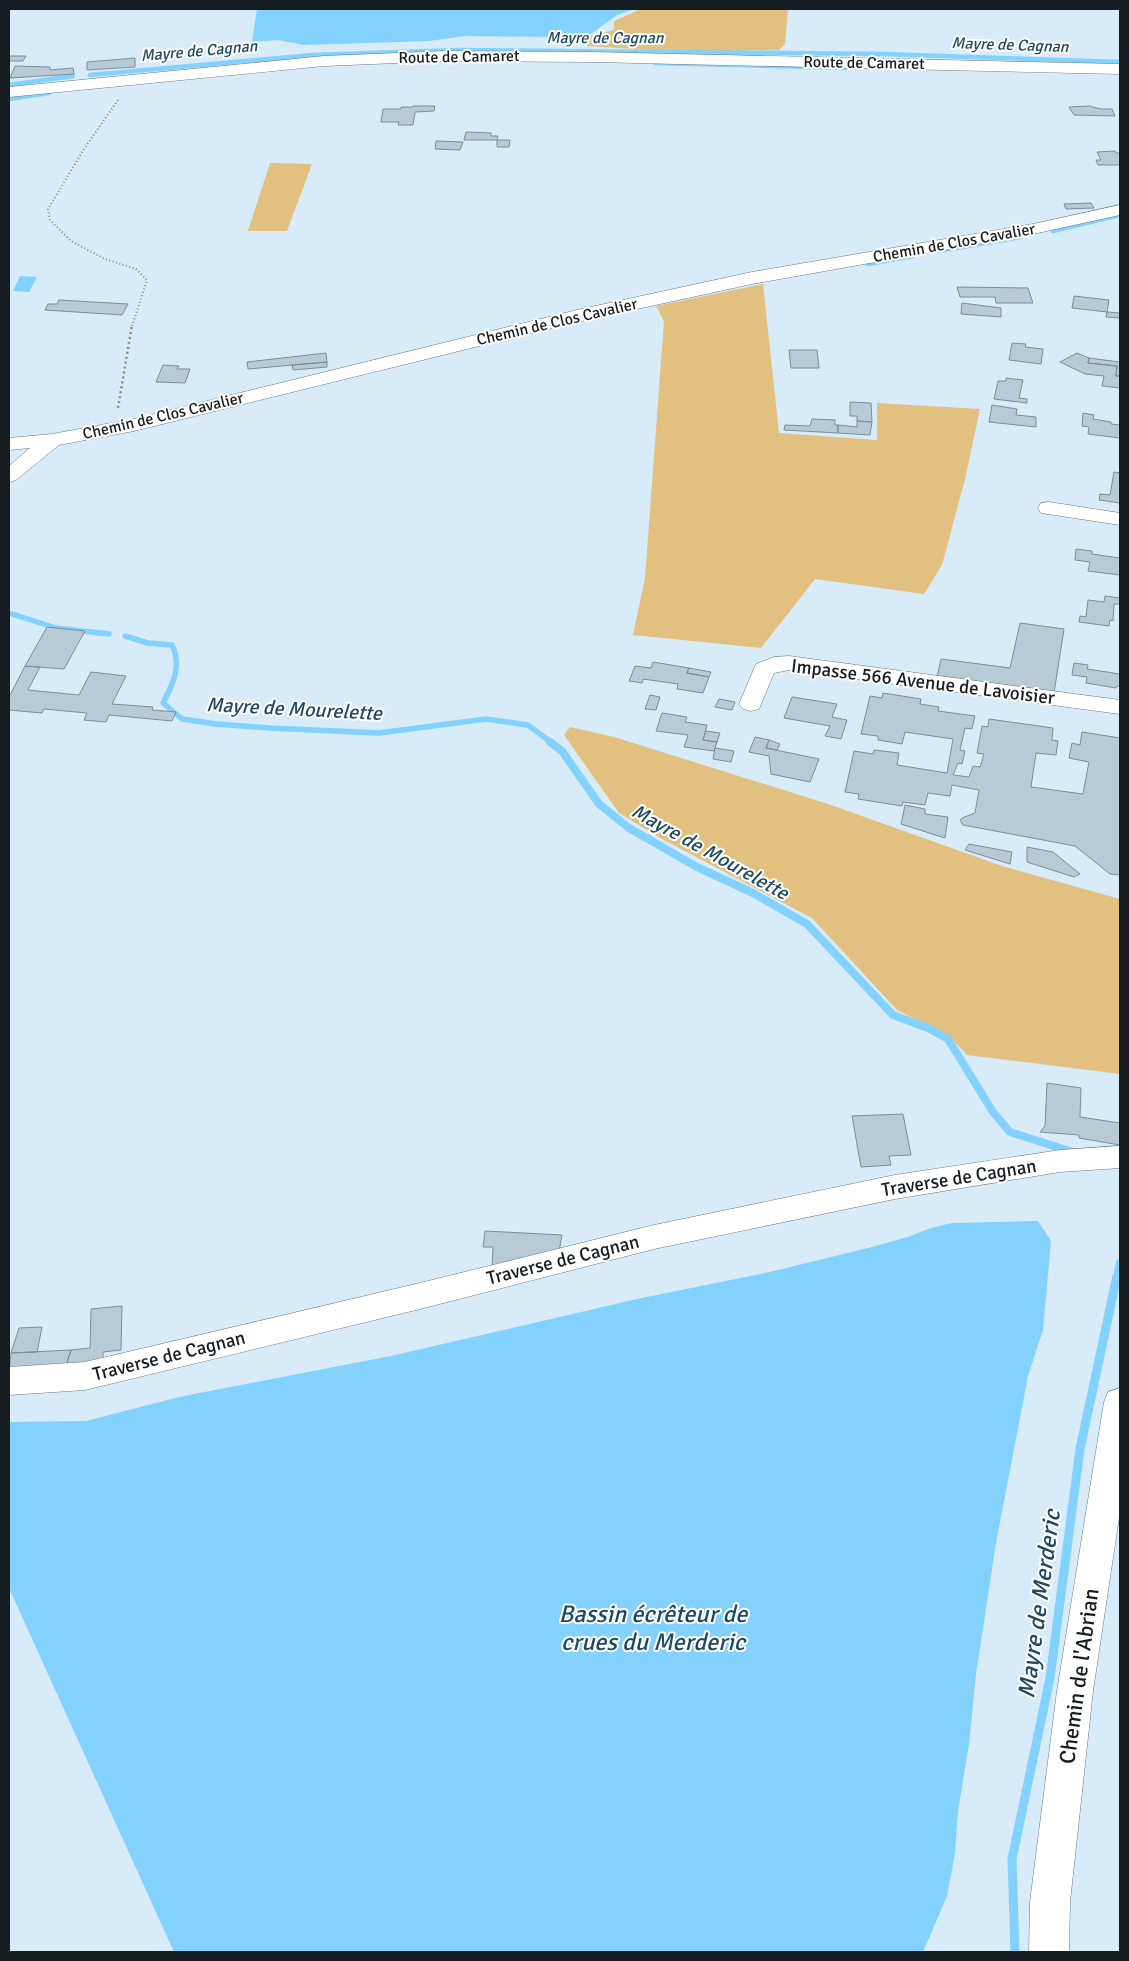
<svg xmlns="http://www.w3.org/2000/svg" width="1129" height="1961" font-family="Signika,sans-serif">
  <rect width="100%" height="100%" fill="#d7ebf8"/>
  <path fill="#e2c07f" d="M641,9H788L785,44L779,50L683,52L587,46L590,36L614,30V21Z
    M270,163L312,164L287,231H248Z
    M763,284L779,433L877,440V403L980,409L965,479L942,565L924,594L815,579L761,648L633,635L645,578L664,321L656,306Z
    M570,727L614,737L828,804L1002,866L1120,899V1074L967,1055L949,1036L897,1010L812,918L662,839L619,813L564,735Z"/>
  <path fill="#82d1fe" d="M257,9H634L617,15L591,34L566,37L465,36L429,41L304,45L278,40L252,42Z
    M20,276L37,277L29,292L13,291Z
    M1038,1221L1051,1241L1043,1330L1028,1376L996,1543L976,1674L969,1744L958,1811L955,1853L947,1896L923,1952H174L9,1588V1422L86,1421L179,1397L391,1356L637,1299L770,1272L868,1248L908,1237L931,1228L952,1223Z"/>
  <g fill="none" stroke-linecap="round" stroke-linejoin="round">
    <path stroke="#82d1fe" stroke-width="4.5" d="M655,63L846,68
      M90,75L313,55L458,50L881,54L1120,62
      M9,85L73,76
      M9,99L49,93
      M1053,231L1120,215
      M939,251L1020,237
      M868,264L913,256"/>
    <path stroke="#82d1fe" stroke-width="5.5" d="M9,613L56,628L109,634
      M125,636L148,643L172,645C182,666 173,684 163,703L182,719L216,724L270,728L379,733L486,719L528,725L552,743"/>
    <path stroke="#82d1fe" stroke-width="8" d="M550,742L562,751L599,804L629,828L697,867L753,893L807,924L893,1015L928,1028L948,1039L993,1112L1010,1132L1076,1153
      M1117,1277L1120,1263"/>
    <path stroke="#82d1fe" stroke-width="9" d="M1015,1952L1012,1859L1050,1678L1080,1449L1117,1276"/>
  </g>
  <path fill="#b7cbd7" stroke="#7a8d98" d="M9,56H26L23,61H9Z
    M135,58V67L87,70V62Z
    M15,66L50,67V70L73,68L74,74L10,78Z
    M413,106H435L434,111L415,112L413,125H398L399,122H381L383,109H401V107H413Z
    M1089,106L1101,109H1112L1115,116L1074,115L1069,107Z
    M466,132L491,133V136H498L497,140H464Z
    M497,140H510L509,147H497Z
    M436,141L463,142L460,150L435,149Z
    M1115,151L1116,153H1120V165H1098L1096,160H1101L1097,152Z
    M1091,203L1094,208L1066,209L1064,204Z
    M957,287L1028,288L1033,303H996L995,297H960Z
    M1074,296L1109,300L1107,312L1072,308Z
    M59,300L128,304L122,315L45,310L48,304H57Z
    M962,303L1001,308V317L961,314Z
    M1107,312L1120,313V318L1106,317Z
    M1012,343L1026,344L1025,347L1043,349L1041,364L1009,360Z
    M789,350H817L819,368H791Z
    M326,353L327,362L248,369L247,362Z
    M1077,353L1089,358L1088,363L1117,366L1116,376H1120V388L1102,386L1104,376L1085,374L1060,362Z
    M1089,358L1120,362V376H1116L1117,366L1088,363Z
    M327,362V367L293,370L292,365Z
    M163,365L179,366L177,369H190L185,383L156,382Z
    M1006,378L1023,380L1019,398L1027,399V403L994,399L998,381H1006Z
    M850,402L871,403L872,422L857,421V416H850Z
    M992,405L1017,409L1016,415L1036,417V427L989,422Z
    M1083,413L1094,415L1093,419L1111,422V424L1120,425V438L1088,434L1089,427L1082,426Z
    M812,419L835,420V425H838V433L784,430L785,425L810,426Z
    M857,421L872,422L870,435L838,433V425L857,427Z
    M1114,472L1120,473V503L1099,500L1100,494L1110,495Z
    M1076,549L1092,551V554L1120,558V575L1088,571L1090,562L1075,560Z
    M1105,596L1120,598V604H1114L1113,621L1110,620L1109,626L1079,622L1080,616L1086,617L1088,600L1104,602Z
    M1020,623L1064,629L1054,693L937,677L941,659L1010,668Z
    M47,627L85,631L64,669L25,666Z
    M653,662L689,668L687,673L709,677L703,693L677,689L678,684L643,679L642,683L629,681L635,666L651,668Z
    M1074,663L1088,665L1087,669L1120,674V686H1117L1116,688L1086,683L1087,677L1072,675Z
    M25,666L40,667L28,690L79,695L91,672L126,676L112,704L153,707L152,710L176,712L172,721L109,715L106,722L84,720L87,713L44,709L42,713L9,710V697Z
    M689,668L711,672L709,677L687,673Z
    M883,693L921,699L920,704L939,707L938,711L975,716L972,729L965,728L960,750L965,751L962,764L958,763L953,775L969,777L973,766L980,767L984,754L977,753L982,726L988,727L989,719L1053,728L1052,740L1058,741L1056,755L1036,753L1031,787L1083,794L1089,762L1069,758L1072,743L1080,745L1082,732L1120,738V875L1110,874L1075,846L963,825L960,820L962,818L975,813L979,790L952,785L950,796L928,793L925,805L903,802L902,806L858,799L859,794L845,792L854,751L873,754L874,750L899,753L897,765L947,773L953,739L905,732L902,744L878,740V736L861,734L870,696L882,698Z
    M650,695L660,697L656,710L645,709Z
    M792,697L837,704L832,717L847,720L841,739L825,736L830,726L784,718Z
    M719,699L735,702L732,710L715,707Z
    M662,713L687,717L685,722L707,725L703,740L717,742L714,751L684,747L688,735L656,731Z
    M706,731L720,733L717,742L703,740Z
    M755,737L769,740L766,748L819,759L810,782L771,774L769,756L749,752Z
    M769,740L780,744L777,750L766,748Z
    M715,748L734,751L731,762L713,759Z
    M905,805L925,809V814L948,817L945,838L901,824Z
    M969,844L1012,852L1010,864L965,850Z
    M1027,847L1053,852L1080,874L1074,877L1027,862Z
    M1047,1083L1081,1088L1080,1117L1120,1123V1145L1079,1138V1135L1040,1132L1045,1126Z
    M903,1114L911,1155L889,1156L891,1165L861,1167L852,1116Z
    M485,1231L562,1235L558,1258L492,1269L493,1247H483Z
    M122,1306L121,1350L103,1352V1366L64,1372L71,1350L90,1348L91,1309Z
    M42,1327L37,1352L11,1353L19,1328Z
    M71,1350L64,1372L25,1376L9,1373L11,1353Z"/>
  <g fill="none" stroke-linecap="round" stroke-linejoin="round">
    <g stroke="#687a85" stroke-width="1">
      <path id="minor" d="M1120,205V215L1033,234L752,284L577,322L134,431L59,445L16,480L9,482V466L30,448L9,450V438L52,434L134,419L577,310L752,272L1033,224Z
        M1049,502L1120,513V525L1041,513L1038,508L1041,503Z
        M789,656L1120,700V714L789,670L774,673L759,709L751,711L743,709L739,704L756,664L774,657Z
        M1120,1146V1168L1060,1172L895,1199L654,1249L420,1309L85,1390L9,1395V1367L85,1362L420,1283L654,1225L895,1175L1060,1150Z
        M1120,1388V1511L1093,1691L1070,1902L1069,1952H1029L1030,1902L1057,1691L1104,1402L1108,1392Z"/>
    </g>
    <g stroke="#687a85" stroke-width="1">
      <path id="major" d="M446,51L592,52L1120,64V74L592,62L446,61L324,66L9,97V87L324,56Z"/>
    </g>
    <path stroke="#7e8c95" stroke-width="2" stroke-dasharray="1 2.5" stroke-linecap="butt" d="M118,100L84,149L48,209L50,220L71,241L105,259L136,269L147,280L132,326"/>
    <path stroke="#7e8c95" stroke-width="2.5" stroke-dasharray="2 3" stroke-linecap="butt" d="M118,408L132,325"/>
    <use href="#minor" fill="#fff" fill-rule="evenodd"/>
    <use href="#major" fill="#fff" fill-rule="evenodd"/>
  </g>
  <g text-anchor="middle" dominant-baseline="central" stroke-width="4" stroke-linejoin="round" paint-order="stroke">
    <g font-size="16" font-style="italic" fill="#1e4a61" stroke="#fff">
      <text x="605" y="38">Mayre de Cagnan</text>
      <text transform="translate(1010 45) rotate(2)">Mayre de Cagnan</text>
      <text transform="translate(199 51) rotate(-5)">Mayre de Cagnan</text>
    </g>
    <g font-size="16" fill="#151d21" stroke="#fff">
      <text transform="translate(459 57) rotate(-1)">Route de Camaret</text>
      <text transform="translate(864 63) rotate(1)">Route de Camaret</text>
      <text transform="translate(954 243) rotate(-10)">Chemin de Clos Cavalier</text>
      <text transform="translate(557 322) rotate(-13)">Chemin de Clos Cavalier</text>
      <text transform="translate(163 416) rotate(-13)">Chemin de Clos Cavalier</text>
    </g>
    <g font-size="19" fill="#151d21" stroke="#fff">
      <text transform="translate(923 682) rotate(7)">Impasse 566 Avenue de Lavoisier</text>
      <text transform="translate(959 1178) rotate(-9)">Traverse de Cagnan</text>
      <text transform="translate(563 1260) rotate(-14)">Traverse de Cagnan</text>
      <text transform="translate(169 1356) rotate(-14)">Traverse de Cagnan</text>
    </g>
    <g font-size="20" font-style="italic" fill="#1e4a61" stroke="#fff">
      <text transform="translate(294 709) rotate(3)">Mayre de Mourelette</text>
      <text transform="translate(710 852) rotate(29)">Mayre de Mourelette</text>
    </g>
    <g font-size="22" fill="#151d21" stroke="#fff">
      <text transform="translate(1079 1676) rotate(-82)">Chemin de l'Abrian</text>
    </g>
    <g font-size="24" font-style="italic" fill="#1e4a61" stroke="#fff">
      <text transform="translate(1039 1604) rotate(-82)">Mayre de Merderic</text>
      <text x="653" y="1614">Bassin écrêteur de<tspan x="653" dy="28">crues du Merderic</tspan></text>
    </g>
  </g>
  <rect width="1129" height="1961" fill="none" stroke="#151d21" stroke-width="20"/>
</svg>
